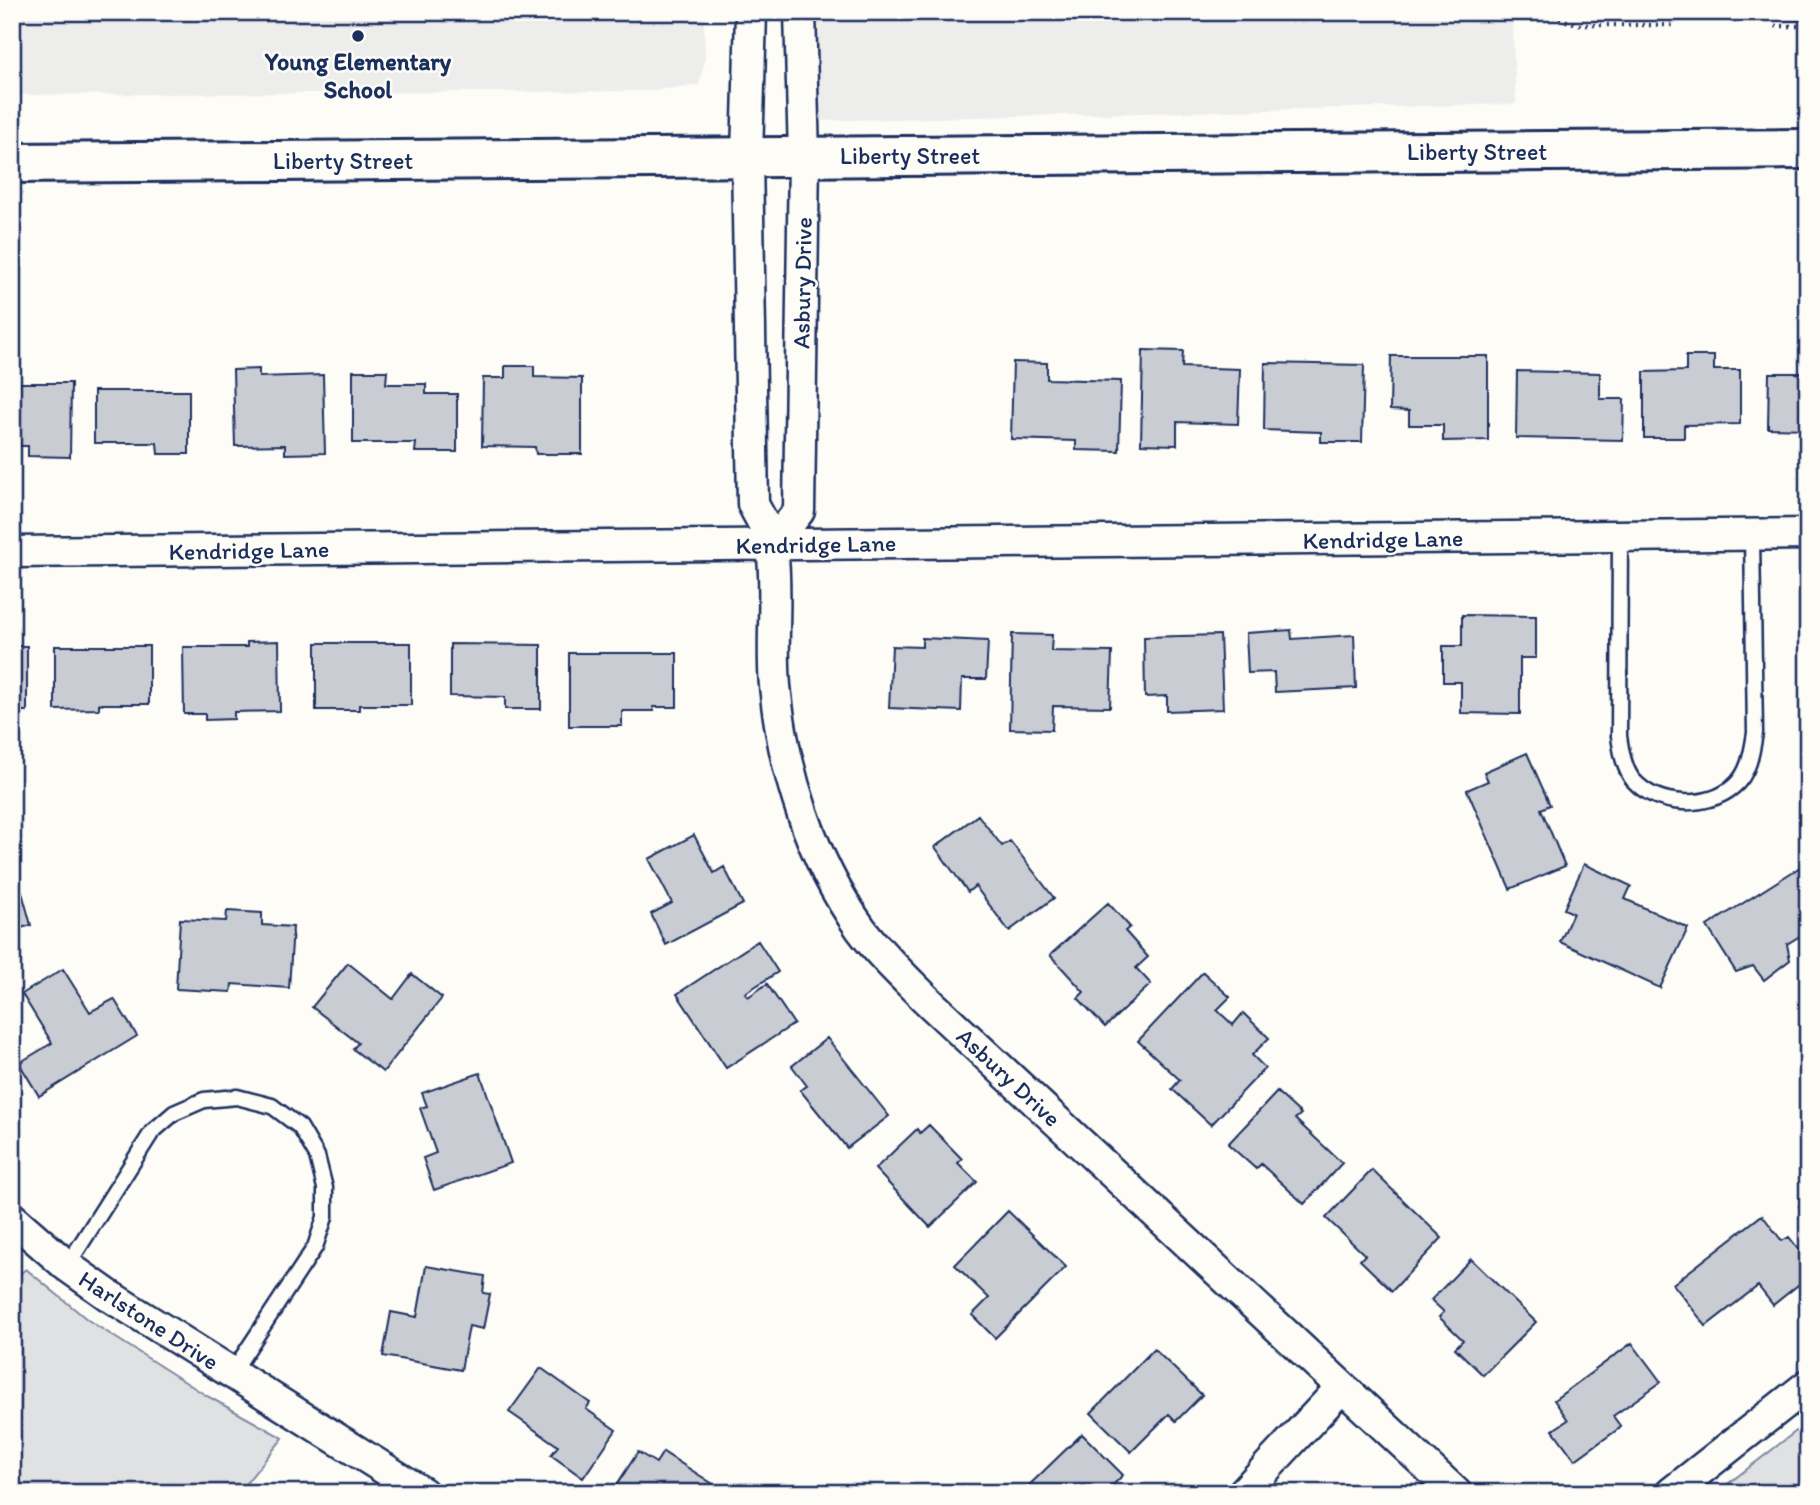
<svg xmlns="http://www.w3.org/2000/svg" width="1820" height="1505" font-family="Itim,sans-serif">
  <rect width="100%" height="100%" fill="#fdfcf7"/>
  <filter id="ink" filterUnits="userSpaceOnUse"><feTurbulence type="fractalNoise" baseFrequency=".0143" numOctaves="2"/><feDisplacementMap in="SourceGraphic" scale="14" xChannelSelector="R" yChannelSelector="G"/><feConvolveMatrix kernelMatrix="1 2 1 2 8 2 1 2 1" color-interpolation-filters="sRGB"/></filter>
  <g filter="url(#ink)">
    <path fill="#edeeec" d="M12,12H704L705,59L699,85L647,91L12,95Z
      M807,12H1512L1516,104L809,121Z"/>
    <path fill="#e0e1e3" stroke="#7e88a0" stroke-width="2" d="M26,1269L88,1320L207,1396L283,1438L238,1493H12V1280Z
      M1808,1422V1493H1716Z"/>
    <path fill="#c9ccd3" stroke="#1b2f5e" stroke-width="2" d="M1771,12H1808V20L1771,19Z
      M1143,350L1183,351L1182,367L1240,369L1238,424L1177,422V445L1141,444Z
      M1391,356H1488V440L1443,441V425H1409V411L1390,410Z
      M1686,356H1714V370H1740V424L1684,425V438H1644V372L1686,371Z
      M1013,362L1047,363V379L1121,381L1119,451L1076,450V441L1011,439Z
      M1265,363L1364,365L1362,442H1321V432L1264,430Z
      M505,366H534V377L582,378V454H536L535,447L482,446L483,378H505Z
      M259,369V377L323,375L325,453L285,454V445L235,446L233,370Z
      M353,371H387L386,384H426V394H457V452H415L416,443H353Z
      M1517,371L1600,373V399H1624L1623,440L1516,438Z
      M1769,373H1808V429L1768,428Z
      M12,383H71L70,457L28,456V446H12Z
      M94,391H189V454H158L157,443H94Z
      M1462,615L1536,616V658H1520V714L1461,713V682H1443V646H1462Z
      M1291,630L1292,639L1354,635L1356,688L1275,692L1274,672L1248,673L1246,633Z
      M1012,634L1052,635L1051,651L1112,652L1110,707L1053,706L1052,730L1010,729Z
      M1220,635L1223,709L1167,711V696L1145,697L1144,637Z
      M922,638L988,641L986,679H962L961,711L889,708L892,646L922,647Z
      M279,641L280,711L234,712V719L205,720V714H184L183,647H247V642Z
      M316,643H411V705H359V710H316Z
      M450,644L541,645V709H505V697L450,696Z
      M12,646H27V711H12Z
      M55,646H149V704H99V709L55,710Z
      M569,653H677V707H653L654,711H622V726H569Z
      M1527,753L1550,805L1541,809L1565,866L1510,889L1467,790L1488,781L1484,772Z
      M978,815L1002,846L1010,841L1054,898L1009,931L975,886L968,892L935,847Z
      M694,835L714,873L724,867L743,904L666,945L651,914L672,903L649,859Z
      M12,856L31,925L12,931Z
      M1808,862V931L1787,944L1790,960L1764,980L1753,966L1736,972L1707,926Z
      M1584,864L1631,886L1625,899L1688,928L1660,988L1560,942L1573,913L1564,909Z
      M1108,903L1130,927L1125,931L1148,957L1136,968L1151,984L1105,1027L1078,998L1084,992L1050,955Z
      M227,911L262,913V925L293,927L289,988L232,984L231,992L176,989L180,919L226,921Z
      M758,941L778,972L745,993L748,997L767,984L794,1024L726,1068L677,994Z
      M348,963L393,999L412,974L442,998L383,1072L353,1049L358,1043L312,1007Z
      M63,969L90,1012L114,999L137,1036L39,1096L19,1063L52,1043L22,994Z
      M1203,972L1230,997L1217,1010L1233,1025L1243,1013L1269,1038L1252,1055L1265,1068L1211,1125L1172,1089L1180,1080L1138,1041Z
      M827,1038L889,1116L847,1148L800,1090L807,1086L792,1066Z
      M480,1073L511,1163L434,1190L423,1158L436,1153L420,1108L427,1106L422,1093Z
      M1277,1092L1301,1114L1295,1119L1342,1163L1304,1204L1261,1164L1256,1169L1228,1144Z
      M929,1125L962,1159L958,1163L977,1182L930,1227L875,1169L917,1129L920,1133Z
      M1372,1170L1442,1238L1392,1291L1360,1260L1365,1255L1326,1218Z
      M1808,1199V1217L1799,1206Z
      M1008,1211L1066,1267L995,1338L972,1315L989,1298L955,1265Z
      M1762,1215L1782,1241L1789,1237L1808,1261V1277L1773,1305L1758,1286L1706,1326L1673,1284Z
      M1471,1259L1536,1322L1483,1375L1455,1348L1463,1340L1439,1317L1444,1312L1431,1300Z
      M426,1266L485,1276L483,1293L490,1294L483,1329L469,1326L461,1370L383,1356L391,1312L417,1317Z
      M1632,1343L1661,1382L1613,1416L1621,1427L1575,1460L1553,1430L1568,1420L1554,1400Z
      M1154,1349L1202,1395L1176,1421L1169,1414L1131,1452L1091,1413Z
      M541,1368L590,1403L586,1409L616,1430L583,1478L551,1455L558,1446L509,1412Z
      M1082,1434L1123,1475L1105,1493H1021Z
      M638,1452L656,1463L663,1452L724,1491L723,1493L612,1492Z"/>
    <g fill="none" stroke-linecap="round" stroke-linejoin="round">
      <g stroke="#1b2f5e" stroke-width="19">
        <path id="lane" d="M1620,537L1619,736C1621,750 1624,770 1634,781C1658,807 1707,809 1733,787C1749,774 1752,752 1755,733L1752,535
          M67,1266L152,1132L174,1113L204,1100L237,1097L272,1106L300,1127L317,1156L325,1188V1217L315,1247L232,1373"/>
      </g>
      <g stroke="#1b2f5e" stroke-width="35">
        <path id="street" d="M751,12L747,157L753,504C759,517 771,533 772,547C778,593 771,640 775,686C783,770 811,859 861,929C881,956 906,979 930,1003L1456,1493
          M772,545L799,511L804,156L800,12
          M12,552L1808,534
          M12,1218L67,1266L108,1295L423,1493
          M1243,1493L1341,1388
          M1671,1493L1808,1385"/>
      </g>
      <g stroke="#1b2f5e" stroke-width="44">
        <path id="secondary" d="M12,163L1808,149"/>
      </g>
      <path stroke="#1b2f5e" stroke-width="4.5" stroke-dasharray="2 5" stroke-linecap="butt" d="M1539,12L1579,25H1671L1681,15H1696
        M1775,26H1808"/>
      <use href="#lane" stroke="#fdfcf7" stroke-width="14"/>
      <use href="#street" stroke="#fdfcf7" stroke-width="30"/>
      <use href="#secondary" stroke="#fdfcf7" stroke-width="38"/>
    </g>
  </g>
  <circle fill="#1b2f5e" stroke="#fdfcf7" stroke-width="2.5" cx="358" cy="36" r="7"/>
  <g text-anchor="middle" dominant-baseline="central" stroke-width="5" stroke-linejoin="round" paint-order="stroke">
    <g font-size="24" font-weight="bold" fill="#1b2f5e" stroke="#fdfcf7">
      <text x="358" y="61">Young Elementary<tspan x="358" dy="28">School</tspan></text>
    </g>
    <g font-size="24" fill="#1b2f5e" stroke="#fdfcf7">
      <text x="1477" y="151">Liberty Street</text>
      <text x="910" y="155">Liberty Street</text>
      <text x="343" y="160">Liberty Street</text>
      <text transform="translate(802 283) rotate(-89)">Asbury Drive</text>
      <text transform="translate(1383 539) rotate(-1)">Kendridge Lane</text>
      <text transform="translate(816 544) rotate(-1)">Kendridge Lane</text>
      <text transform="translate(249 550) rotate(-1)">Kendridge Lane</text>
      <text transform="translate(1009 1077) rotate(43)">Asbury Drive</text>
      <text transform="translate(149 1320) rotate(33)">Harlstone Drive</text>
    </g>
  </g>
  <rect width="1820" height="1505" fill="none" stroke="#fdfcf7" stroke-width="42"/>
  <rect x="21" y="21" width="1778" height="1463" fill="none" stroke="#1b2f5e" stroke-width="2.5" filter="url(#ink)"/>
</svg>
